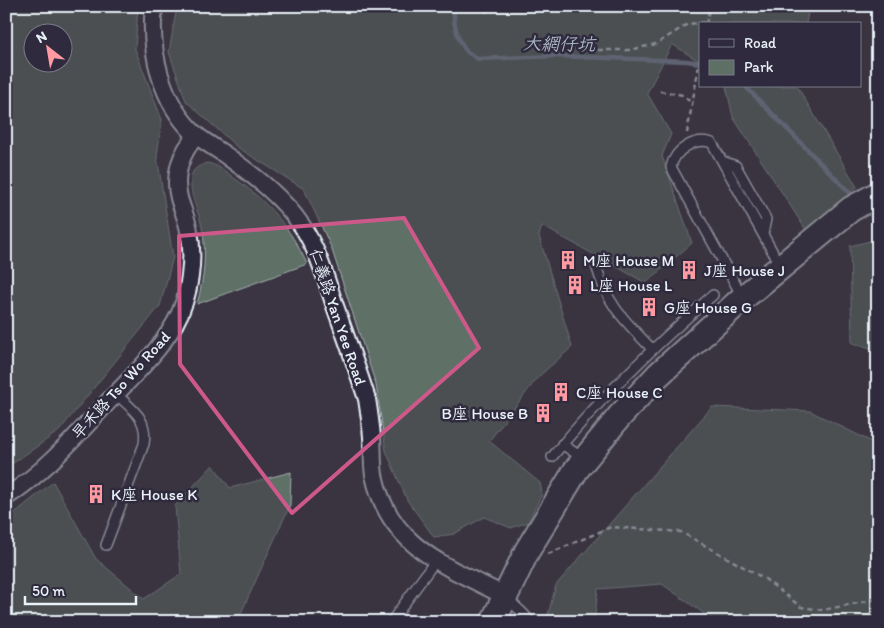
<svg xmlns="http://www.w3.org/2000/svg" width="884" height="628" font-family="Itim,'LXGW WenKai TC',sans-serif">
  <rect width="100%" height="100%" fill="#3b3442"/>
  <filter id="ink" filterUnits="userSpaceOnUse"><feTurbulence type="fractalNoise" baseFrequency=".02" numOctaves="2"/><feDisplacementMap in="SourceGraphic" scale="10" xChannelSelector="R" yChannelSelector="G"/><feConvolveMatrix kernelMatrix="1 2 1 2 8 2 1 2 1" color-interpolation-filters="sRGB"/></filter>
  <g filter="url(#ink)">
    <path fill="#5e6f66" stroke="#a3b0af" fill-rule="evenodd" d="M6,6H138L135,49L162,120L157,156L173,257L160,306L59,431L6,468ZM62,32V62H32V32Z
      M177,6H809L806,24H700V62L672,44L647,93L671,134L662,156L692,243L646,283L542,226L539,236L572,347L538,377L489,441L540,483L542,494L528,522L511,528L484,517L454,534L434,537L407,500L386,451L376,385L331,247L304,189L237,147L186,101L169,52Z
      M726,86H797L857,187L806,230L733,117Z
      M207,163C218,165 225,171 234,178C267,201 290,227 307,264L197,304C204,279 207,253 202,227C199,211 187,191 192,174C194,168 201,165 207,163Z
      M878,239V350L852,343L850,246Z
      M712,407L810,411L878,445V622H716L662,584L598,589L594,622H546L556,585Z
      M213,465L230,488L291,472L290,505L237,622H6V516L16,512L53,482L96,559L144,599L181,574L175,506Z"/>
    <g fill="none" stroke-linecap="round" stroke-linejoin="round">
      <path stroke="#8c9aac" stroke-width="4.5" d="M454,6V21L458,37L466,51L478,59L557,56L687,61L700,63
        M745,86L851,194
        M870,214L878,222"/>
      <g stroke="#e8f1f8" stroke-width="12">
        <path id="lane" d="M722,161L736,166L766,219L763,234
          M596,265C607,305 624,320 652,349
          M743,298L671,167C675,149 696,137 712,143L780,265
          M562,444L584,459
          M552,457C600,398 655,345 713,295
          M106,545L144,444C148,418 133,410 116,394
          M507,598C514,606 526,614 530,622
          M391,622L436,560"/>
      </g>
      <g stroke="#e8f1f8" stroke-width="20">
        <path id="street" d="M154,6C149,51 161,103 196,135C205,142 215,148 224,154C254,176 281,195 302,226C318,250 326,279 335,306C346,337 357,368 367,399C369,412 371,424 372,437C373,450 372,462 374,475C389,548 447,566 505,596
          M6,497C45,472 75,437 106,404C130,379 158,353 175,323C183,309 188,292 190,276C192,261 192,246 189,231C187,219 182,209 179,198C173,175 181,152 197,135"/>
      </g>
      <g stroke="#e8f1f8" stroke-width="28">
        <path id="secondary" d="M493,622L527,551L576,470L619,417L658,375L743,298L851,209L878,194"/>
      </g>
      <path stroke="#e8f1f8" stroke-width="2.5" stroke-dasharray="5 4" stroke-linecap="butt" d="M481,6L484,13L497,6
        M706,24L710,6
        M580,50H630L656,44L688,24L706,22
        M660,91L683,95L688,100L694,101
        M687,133L700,59
        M548,554L611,527L681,532L765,579L801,607L823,610L878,599"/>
      <use href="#lane" stroke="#2f2a3d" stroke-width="9"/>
      <use href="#street" stroke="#2f2a3d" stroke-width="16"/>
      <use href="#secondary" stroke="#2f2a3d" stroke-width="24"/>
    </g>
  </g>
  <path d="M0 0H884V628H0ZM404,218L479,348L292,513L180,364L179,236Z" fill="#3b3442" fill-opacity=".55" fill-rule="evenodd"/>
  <path fill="none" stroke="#cd598a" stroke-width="4" stroke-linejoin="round" d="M404,218L479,348L292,513L180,364L179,236Z"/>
  <defs>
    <g id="building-bare" transform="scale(1.5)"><path d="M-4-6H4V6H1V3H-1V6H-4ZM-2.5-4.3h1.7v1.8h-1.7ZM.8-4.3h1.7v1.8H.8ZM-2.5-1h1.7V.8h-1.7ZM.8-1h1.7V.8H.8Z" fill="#ff9aa2" stroke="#2f2a3d" stroke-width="2.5" paint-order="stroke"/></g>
  </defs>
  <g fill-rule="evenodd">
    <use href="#building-bare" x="568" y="260"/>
    <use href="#building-bare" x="689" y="270"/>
    <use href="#building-bare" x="575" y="285"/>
    <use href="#building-bare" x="649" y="307"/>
    <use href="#building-bare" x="561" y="392"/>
    <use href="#building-bare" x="543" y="413"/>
    <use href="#building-bare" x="96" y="494"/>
  </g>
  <g text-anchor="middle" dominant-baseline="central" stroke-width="5" stroke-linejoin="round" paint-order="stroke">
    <g font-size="16" fill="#e8f1f8" stroke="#2f2a3d" text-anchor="start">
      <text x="583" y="260">M座 House M</text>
      <text x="704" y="270">J座 House J</text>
      <text x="590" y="285">L座 House L</text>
      <text x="664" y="307">G座 House G</text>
      <text x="576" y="392">C座 House C</text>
      <text x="528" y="413" text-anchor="end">B座 House B</text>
      <text x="111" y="494">K座 House K</text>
    </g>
    <g font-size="16" fill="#e8f1f8" stroke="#2f2a3d">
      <text transform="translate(338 317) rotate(71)">仁義路 Yan Yee Road</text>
      <text transform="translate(121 385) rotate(-48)">早禾路 Tso Wo Road</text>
    </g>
    <g font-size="18" font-style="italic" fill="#aab7c5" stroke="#2f2a3d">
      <text transform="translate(559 44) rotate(1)">大網仔坑</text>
    </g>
  </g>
  <rect width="884" height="628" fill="none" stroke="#2f2a3d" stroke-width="25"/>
  <rect x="12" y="12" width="859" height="603" fill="none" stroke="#e8f1f8" stroke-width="2" filter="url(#ink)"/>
  <rect x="699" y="22" width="162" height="65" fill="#2f2a3d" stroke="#797a88"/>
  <rect x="709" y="39" width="25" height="8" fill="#2f2a3d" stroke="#797a88"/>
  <text x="744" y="48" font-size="15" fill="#e8f1f8">Road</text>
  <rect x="709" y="60" width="25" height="15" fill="#5e6f66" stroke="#797a88"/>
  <text x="744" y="72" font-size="15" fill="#e8f1f8">Park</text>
  <g transform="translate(48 48) rotate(329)"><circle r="24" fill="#2f2a3d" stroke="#797a88"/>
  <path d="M0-4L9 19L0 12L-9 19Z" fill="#ff9aa2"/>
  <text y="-8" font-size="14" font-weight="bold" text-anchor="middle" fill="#e8f1f8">N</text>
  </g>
  <path d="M25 596v8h111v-8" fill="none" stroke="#e8f1f8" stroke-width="2.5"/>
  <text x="32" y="596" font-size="15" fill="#e8f1f8" stroke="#2f2a3d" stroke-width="4" paint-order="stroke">50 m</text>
</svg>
